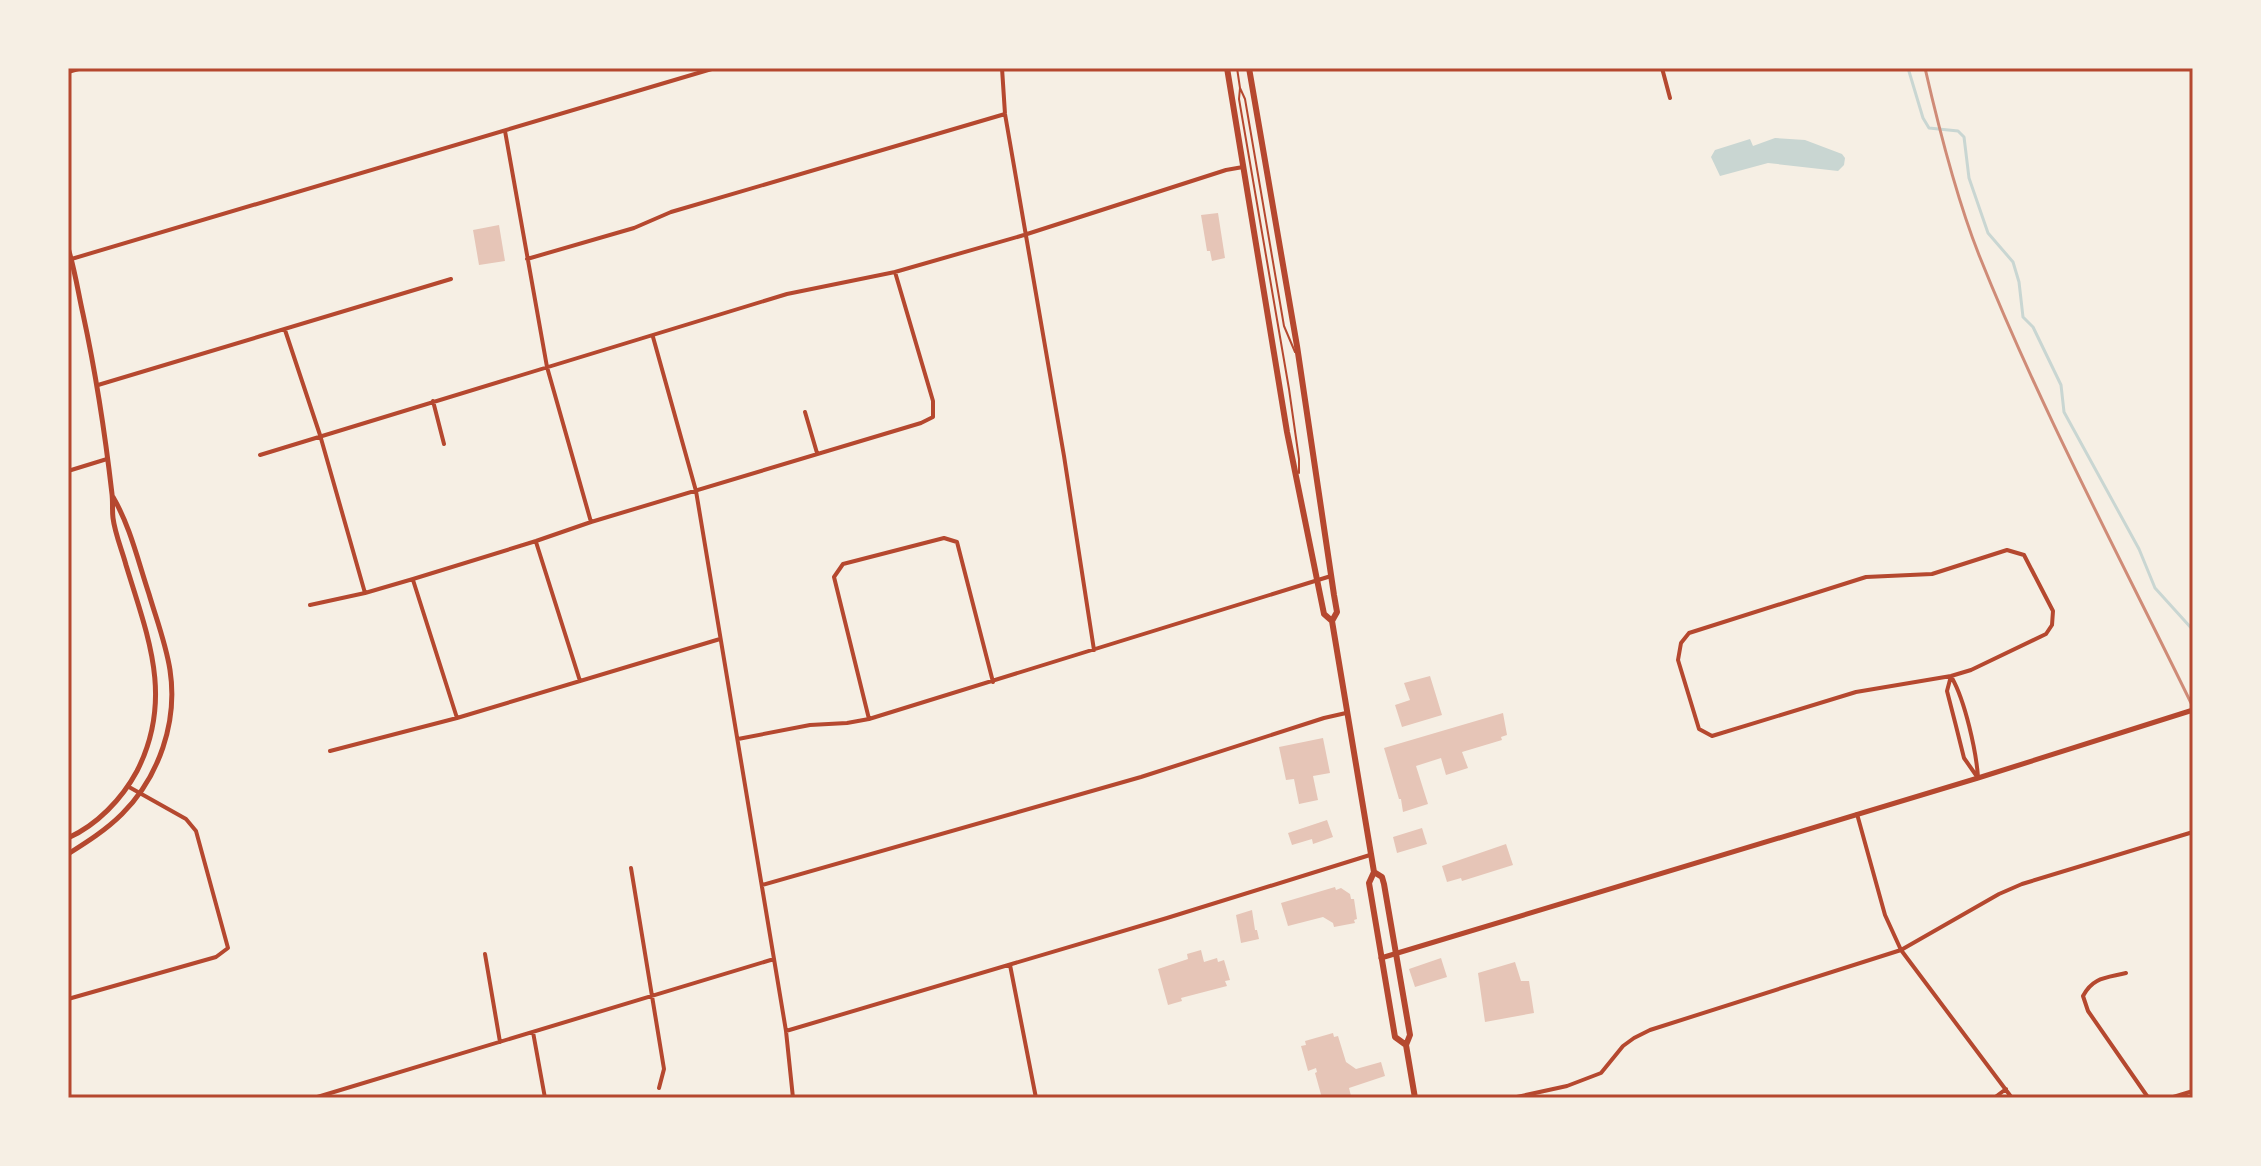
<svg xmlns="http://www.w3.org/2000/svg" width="2261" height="1166" font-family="Barlow,sans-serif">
  <rect width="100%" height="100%" fill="#f6efe4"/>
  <path fill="#c9d6d2" d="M1775,138L1805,140L1842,154L1845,158L1844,165L1838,171L1768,163L1720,176L1711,157L1715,150L1750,139L1753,146Z"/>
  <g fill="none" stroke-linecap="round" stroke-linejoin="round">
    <path stroke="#c9d6d2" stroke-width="3" d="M1908,68L1923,118L1929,128L1958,131L1964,137L1969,178L1988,233L2013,262L2019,282L2023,317L2033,327L2061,385L2064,412L2139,549L2155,588L2193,630"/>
  </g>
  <path fill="#e6c5b7" d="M1218,213L1225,258L1212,261L1210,251H1207L1201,215Z
    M499,225L505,261L479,265L473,230Z
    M1430,676L1442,715L1402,727L1395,705L1410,700L1404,683Z
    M1503,713L1507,735L1501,737L1502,740L1462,752L1468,768L1446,775L1441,758L1416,766L1428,804L1403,812L1401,799H1399L1384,748Z
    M1323,738L1330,773L1313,776L1318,800L1299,804L1294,779L1286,780L1279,747Z
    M1327,820L1333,837L1313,844L1312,839L1292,845L1288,833Z
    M1422,828L1427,844L1397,853L1393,837Z
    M1506,844L1513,865L1462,881L1461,878L1447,882L1442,866Z
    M1335,887L1336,890L1341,888L1350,894L1351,899H1354L1357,919L1354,920L1355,923L1334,927L1333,923L1323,917L1288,926L1281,903Z
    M1252,910L1255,930H1257L1259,939L1241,943L1236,915Z
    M1201,950L1204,962L1217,958L1218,962L1224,960L1230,980L1225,981L1227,986L1181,998L1182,1001L1168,1005L1158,969L1188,959L1187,954Z
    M1441,958L1447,977L1415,987L1409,969Z
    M1515,962L1521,981H1529L1534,1013L1485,1022L1478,973Z
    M1333,1033L1334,1037L1338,1036L1346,1062L1356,1069L1381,1062L1385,1076L1349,1088L1351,1096L1322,1098L1315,1073L1317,1072L1316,1068L1308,1071L1301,1046L1306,1045L1305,1041Z"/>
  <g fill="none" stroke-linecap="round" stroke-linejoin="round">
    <path stroke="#b5482f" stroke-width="2" d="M1237,68L1240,88L1245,99L1284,326L1295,352
      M1240,88L1239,99L1289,389L1299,459V473"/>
    <path stroke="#b5482f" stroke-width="4" d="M1002,68L1005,114L1064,456L1094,650
      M1662,68L1670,98
      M68,72L82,68
      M505,131L547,367L591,522
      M527,259L634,228L671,212L1005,114
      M68,260L715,68
      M285,330L320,435L365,593
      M653,337L696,491L786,1031L793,1098
      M98,385L451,279
      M433,401L444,444
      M805,412L817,453
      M260,455L787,294L895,272L1024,235L1226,170L1243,167
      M68,471L107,459
      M536,542L580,681
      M2007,550L2024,555L2053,611L2052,625L2046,634L1971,670L1951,676L1856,692L1712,736L1699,729L1678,660L1681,643L1689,633L1866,577L1932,574Z
      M413,580L457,718
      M310,605L365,593L413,579L536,541L591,522L921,423L933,417V401L895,272
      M1951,676L1947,691L1956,726L1964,758L1978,778
      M1952,678C1965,701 1976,750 1978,777
      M869,719L834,577L843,564L944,538L957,542L993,682
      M738,739L810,725L847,723L869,719L1331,576
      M330,751L457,718L720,639
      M1857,814L1885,915L1901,950L2012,1098
      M631,868L664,1069L659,1088
      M762,885L1141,777L1324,718L1346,713
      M485,954L500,1042
      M1010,965L1036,1098
      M2126,973C2106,978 2093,977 2083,996L2088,1011L2147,1096L2151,1098
      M68,999L216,957L228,948L196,831L186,819L129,787
      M786,1031L1167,918L1370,855
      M533,1032L545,1098
      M314,1098L774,959
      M1512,1098L1567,1086L1601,1073L1623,1046L1634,1038L1650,1030L1901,950L1999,894L2022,884L2193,832
      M1994,1098L2006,1089
      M2170,1098L2193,1091"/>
    <path stroke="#b5482f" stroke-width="5" d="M68,248C75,270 78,292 83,314C96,374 105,433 112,494C113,502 112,510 113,518C115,534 122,550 126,565C148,637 174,698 137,771C122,799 97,825 68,838
      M68,854C87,842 106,830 122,814C159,777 178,722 170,670C166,644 156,618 149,594C138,561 130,526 113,497
      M1381,958L1978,778L2193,710"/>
    <path stroke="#b5482f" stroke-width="6" d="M1227,68L1287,432L1324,614L1332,621
      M1249,68L1297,346L1334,595L1337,612L1332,621L1374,872L1369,883L1395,1037L1406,1045
      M1374,872L1382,877L1384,884L1410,1035L1406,1045L1415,1098"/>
    <path stroke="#cf8b77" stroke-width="3" d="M1925,68C1939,129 1956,197 1979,255C2041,410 2120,557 2193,707"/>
  </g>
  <rect width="2261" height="1166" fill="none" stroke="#f6efe4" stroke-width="140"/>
  <rect x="70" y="70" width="2121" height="1026" fill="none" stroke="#b5482f" stroke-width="3"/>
</svg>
